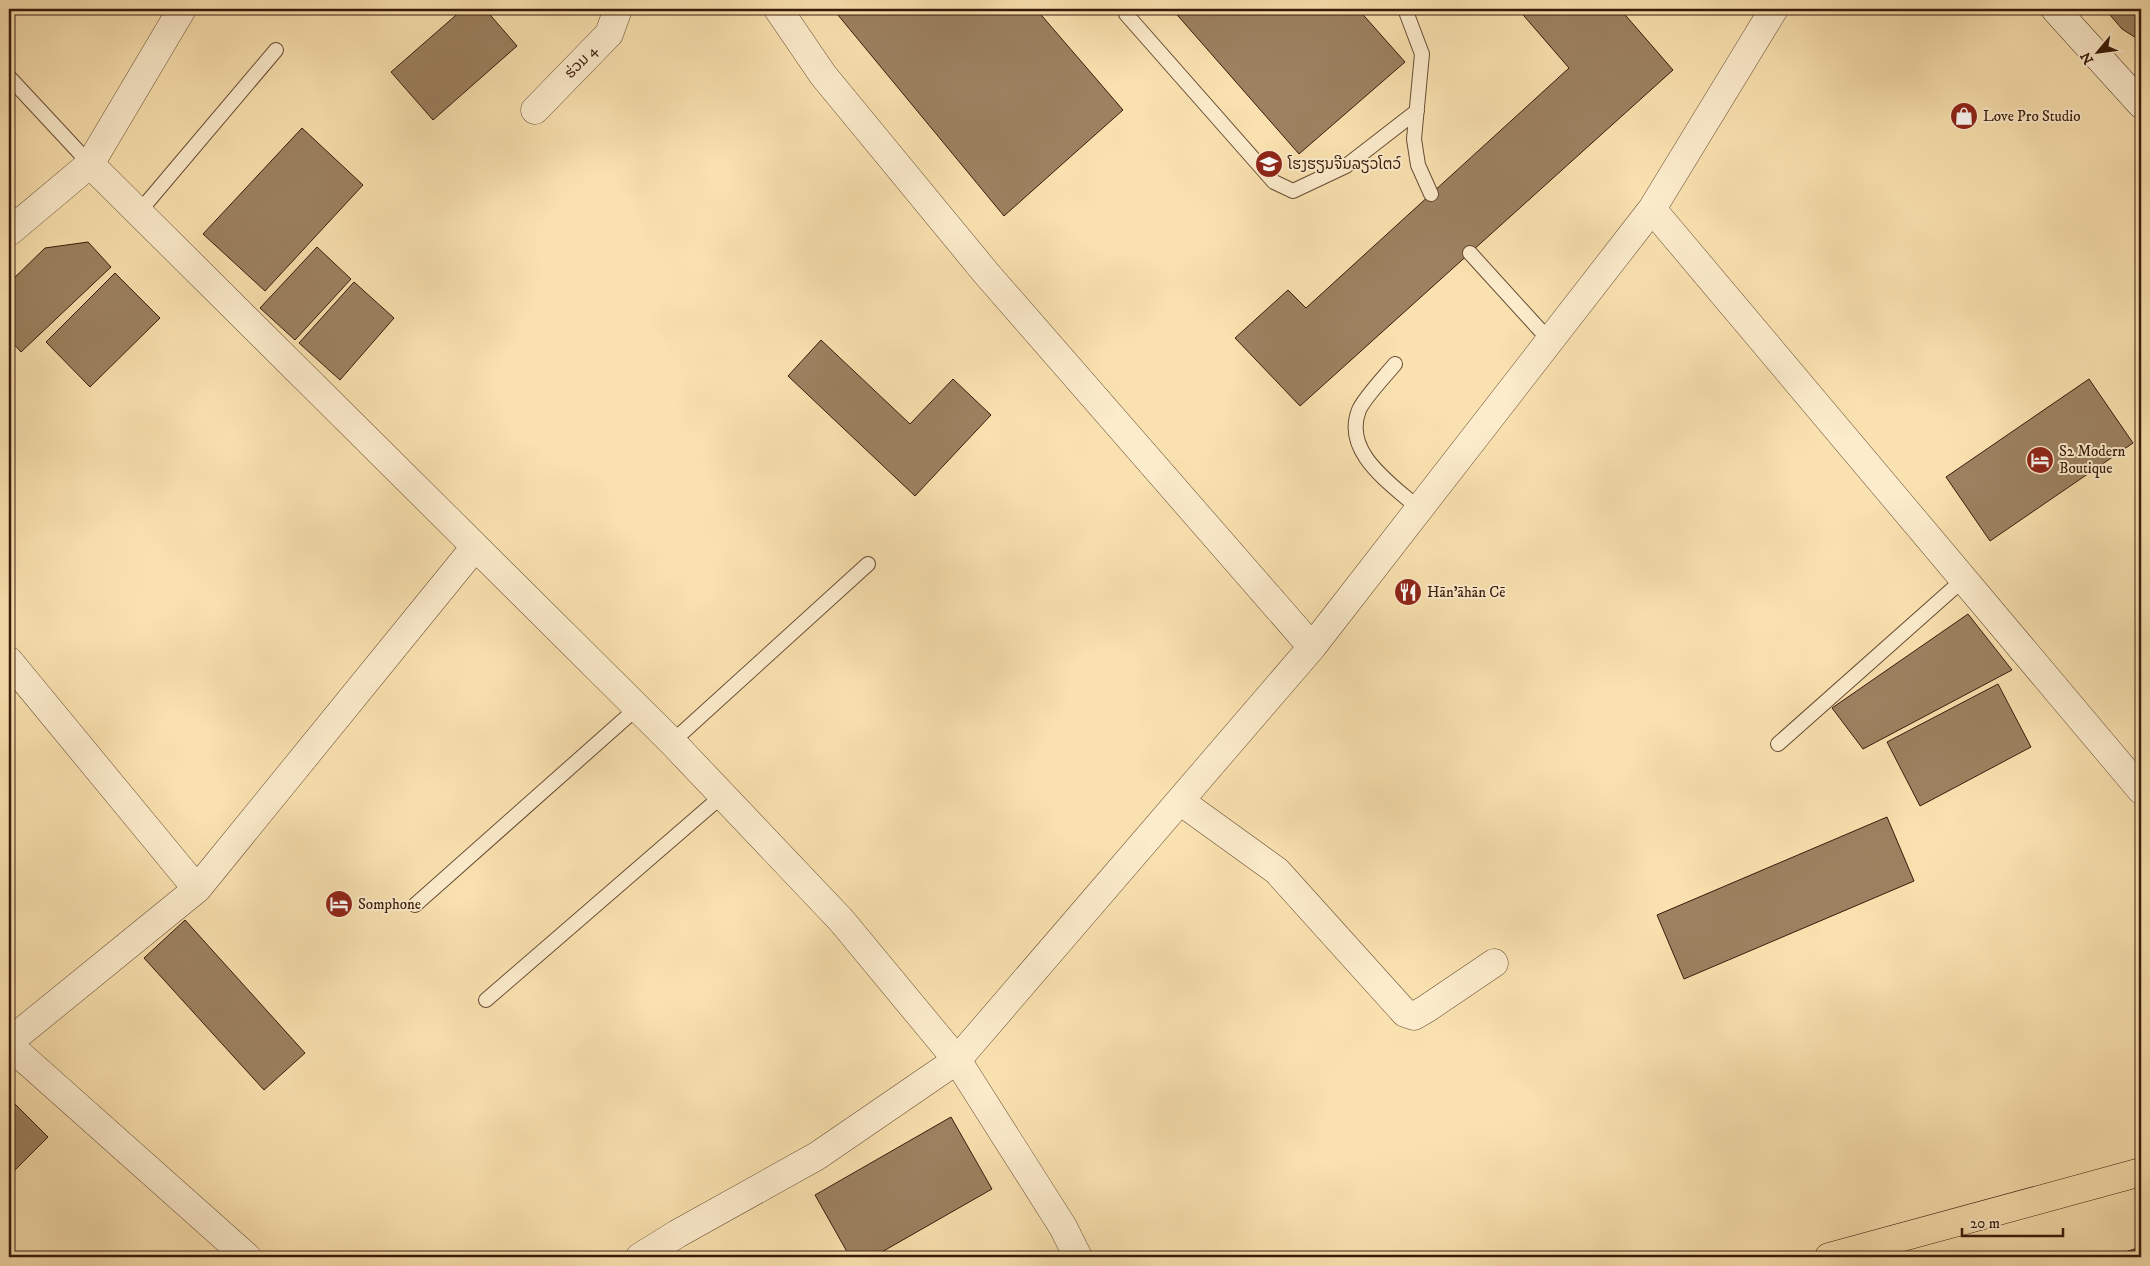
<svg xmlns="http://www.w3.org/2000/svg" width="2150" height="1266" font-family="'IM FELL DW Pica','Noto Sans Lao',serif">
  <rect width="100%" height="100%" fill="#fae2b0"/>
  <filter id="stains"><feTurbulence type="fractalNoise" baseFrequency=".004" numOctaves="4"/><feColorMatrix values="0 0 0 0 .2 0 0 0 0 .09 0 0 0 0 .02 0 0 0 .5 -.17"/></filter>
  <radialGradient id="worn" r=".72"><stop offset=".6" stop-color="#630" stop-opacity="0"/><stop offset="1" stop-color="#630" stop-opacity=".3"/></radialGradient>
  <path fill="#9d8261" stroke="#381a0b" d="M463,9H485L517,46L433,120L391,72Z
    M833,9H1036L1123,110L1004,216Z
    M1172,9H1358L1405,62L1299,154Z
    M1518,9H1620L1673,70L1300,406L1235,338L1288,290L1306,308L1569,68Z
    M2105,9H2141V41L2122,29Z
    M302,128L363,185L265,291L203,234Z
    M88,242L111,267L21,352L9,339V283L45,248Z
    M317,247L351,279L295,340L260,308Z
    M115,273L160,318L90,387L46,342Z
    M354,282L394,318L340,380L299,343Z
    M821,340L910,424L953,379L991,415L915,496L788,376Z
    M2089,379L2133,443L1990,541L1946,477Z
    M1968,614L2012,670L1863,749L1832,708Z
    M1998,684L2031,747L1920,806L1887,742Z
    M1887,817L1914,881L1684,979L1657,915Z
    M185,920L305,1053L264,1090L144,958Z
    M9,1098L48,1137L9,1176Z
    M951,1117L992,1189L873,1257H850L815,1195Z
    M2141,1247V1257H2126L2125,1252Z"/>
  <g fill="none" stroke-linecap="round" stroke-linejoin="round">
    <g stroke="#684c34" stroke-width="16">
      <path id="service" d="M1405,9L1422,54L1414,139L1418,165L1431,194
        M1126,14L1274,182L1293,191L1346,166L1417,111
        M9,77L90,164
        M139,212L276,50
        M1470,253L1550,341
        M1395,364C1386,375 1364,398 1359,410C1342,453 1392,484 1419,509
        M672,742L868,564
        M1778,744L1965,578
        M415,905L637,708
        M486,1000L723,795"/>
    </g>
    <g stroke="#684c34" stroke-width="29">
      <path id="minor" d="M778,9L823,75L986,273L1312,647
        M535,110L609,34L618,9
        M90,164L672,742L841,920L957,1060L1063,1227L1078,1257
        M1652,209L2141,790
        M9,232L90,164L182,9
        M9,661L197,889
        M1180,801L1277,871L1405,1013L1414,1016L1426,1009L1494,963
        M9,1042L197,889L475,547
        M9,1045L247,1257
        M640,1257L677,1234L817,1156L957,1060L1312,647L1652,209L1774,9"/>
    </g>
    <g stroke="#381a0b" stroke-width="29">
      <path id="secondary" d="M2055,9L2141,104"/>
    </g>
    <g stroke="#381a0b" stroke-width="29">
      <path id="primary" d="M1829,1257L2141,1172"/>
    </g>
    <use href="#service" stroke="#fceccc" stroke-width="14"/>
    <use href="#minor" stroke="#fceccc" stroke-width="28"/>
    <use href="#secondary" stroke="#fceccc" stroke-width="28"/>
    <use href="#primary" stroke="#fae2b0" stroke-width="28"/>
  </g>
  <defs>
    <g id="shop-disc" transform="scale(1.4375)"><circle r="9.5" fill="#8f2418" stroke="#fceccc"/><path d="M-5-2.5h2.3a2.7 3.5 0 0 1 5.4 0H5L5.5 6h-11ZM-1.5-2.5h3a1.5 2.3 0 0 0-3 0Z" fill="#fff"/></g>
    <g id="school-disc" transform="scale(1.4375)"><circle r="9.5" fill="#8f2418" stroke="#fceccc"/><path d="M0-5L7-2L0 1L-7-2ZM-4 1L0 2.5L4 1V4Q0 6-4 4Z" fill="#fff"/></g>
    <g id="hotel-disc" transform="scale(1.4375)"><circle r="9.5" fill="#8f2418" stroke="#fceccc"/><path d="M-6-4.5h1.5V1H6V5H4.5V3h-9V5H-6ZM-4 0a1.8 1.8 0 1 1 3.6 0ZM.5 0V-2.5h3Q6-2.5 6 0Z" fill="#fff"/></g>
    <g id="restaurant-disc" transform="scale(1.4375)"><circle r="9.5" fill="#8f2418" stroke="#fceccc"/><path d="M-5-6h1v4h1v-4h1v4h1v-4h1v5L-1.5 .5V6h-2V.5L-5-1ZM5-6V6H3V1.5H1.5Q1.5-4 5-6Z" fill="#fff"/></g>
  </defs>
  <g fill-rule="evenodd">
    <use href="#shop-disc" x="1964" y="116"/>
    <use href="#school-disc" x="1269" y="164"/>
    <use href="#hotel-disc" x="2040" y="460"/>
    <use href="#restaurant-disc" x="1408" y="592"/>
    <use href="#hotel-disc" x="339" y="904"/>
  </g>
  <g text-anchor="middle" dominant-baseline="central" stroke-width="4" stroke-linejoin="round" paint-order="stroke">
    <g font-size="15" fill="#381a0b" stroke="#fceccc">
      <text transform="translate(581 62) rotate(-46)">ຮ່ວມ 4</text>
    </g>
    <g font-size="15" fill="#381a0b" stroke="#fceccc" text-anchor="start">
      <text x="1983" y="116">Love Pro Studio</text>
      <text x="1288" y="164">ໂຮງຮຽນຈີນລຽວໂຕວ໌</text>
      <text x="2059" y="451">S2 Modern<tspan x="2059" dy="17">Boutique</tspan></text>
      <text x="1427" y="592">Hān’āhān Cē</text>
      <text x="358" y="904">Somphone</text>
    </g>
  </g>
  <rect width="2150" height="1266" fill="none" stroke="#fae2b0" stroke-width="30"/>
  <rect x="10" y="10" width="2130" height="1246" fill="none" stroke="#381a0b" stroke-width="2.5"/>
  <rect x="15" y="15" width="2120" height="1236" fill="none" stroke="#381a0b"/>
  <g transform="translate(2098 52) rotate(241)" stroke="#fceccc" stroke-width="4" paint-order="stroke">
  <path d="M0-4L9 19L0 12L-9 19Z" fill="#381a0b"/>
  <text y="-8" font-size="14" font-weight="bold" text-anchor="middle" fill="#381a0b">N</text>
  </g>
  <path d="M1962 1228v8h101v-8" fill="none" stroke="#381a0b" stroke-width="2.5"/>
  <text x="1970" y="1228" font-size="15" fill="#381a0b" stroke="#fceccc" stroke-width="4" paint-order="stroke">20 m</text>
  <rect width="100%" height="100%" filter="url(#stains)"/>
  <rect width="100%" height="100%" fill="url(#worn)"/>
</svg>
